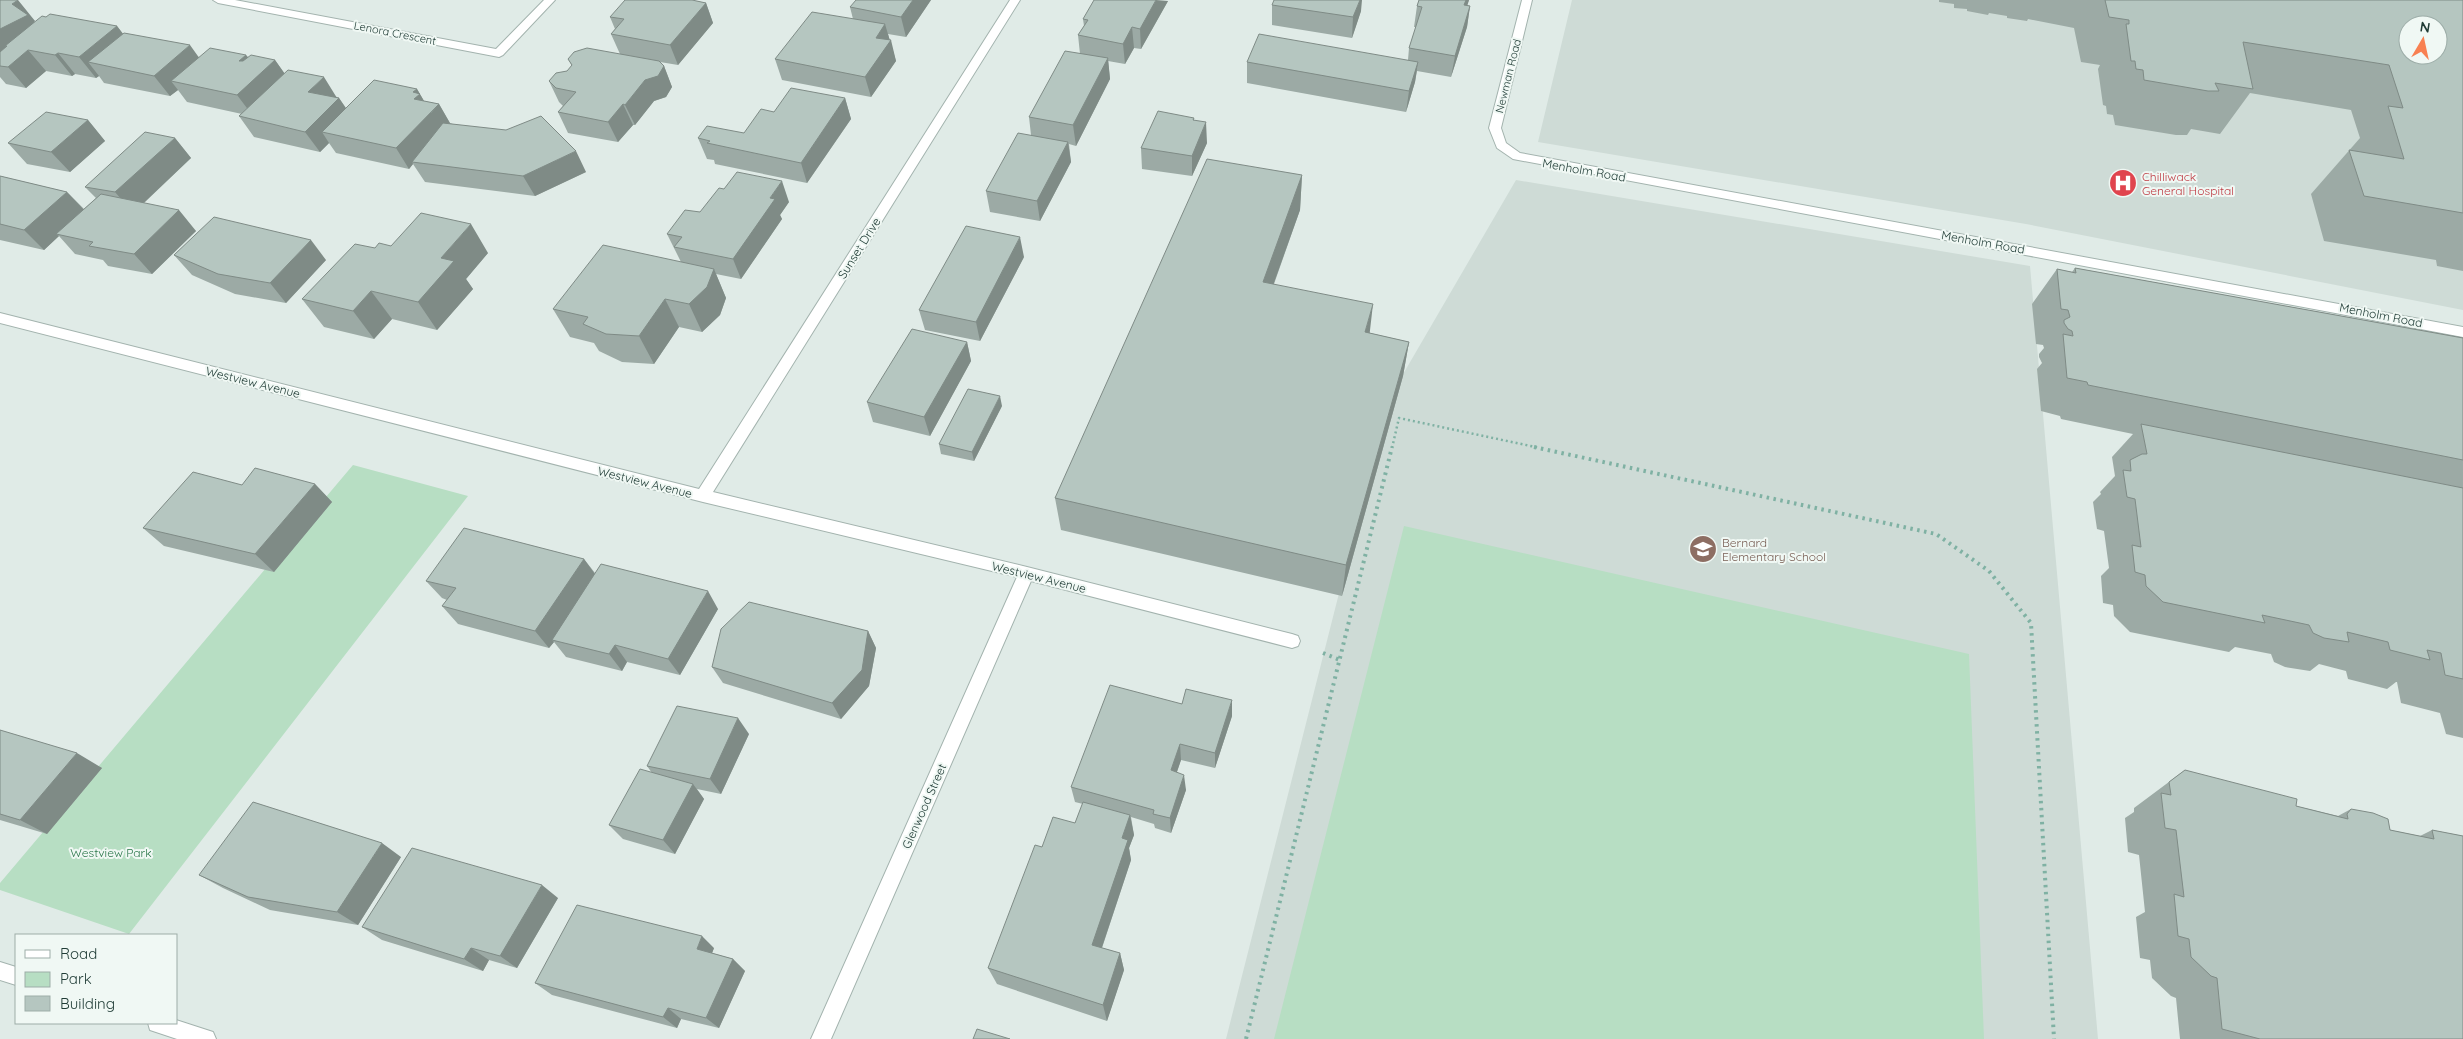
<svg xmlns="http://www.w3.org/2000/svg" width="2463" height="1039" font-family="Quicksand,sans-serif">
  <rect width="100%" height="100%" fill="#e0ebe7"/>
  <path fill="#cedbd6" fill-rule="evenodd" d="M1572,0H2463V310L2026,224L1538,142ZM2408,25H2438V55H2408Z
    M1516,180L2030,266L2098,1039H1226L1388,400Z"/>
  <path fill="#b7dec3" d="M353,465L468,496L129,934L0,890V883Z
    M1404,526L1969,654L1984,1039H1274Z"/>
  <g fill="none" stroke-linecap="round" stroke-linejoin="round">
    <g stroke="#a3b3ae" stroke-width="2">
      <path id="street" d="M213,0H235L496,49L544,0H555L503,55L499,57L218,3Z
        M1010,0H1020L713,492L1027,567L1292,634L1298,636L1300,641L1298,646L1292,648L1031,581L831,1039H811L1017,577L703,502L0,323V313L699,489Z
        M1522,0H1532L1501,128L1506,143L1520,153L2463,327V337L1513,159L1497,148L1489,128Z
        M0,962L16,967V985L0,980Z
        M176,1020L213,1032L216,1039H177L150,1030L148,1023H176Z"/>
    </g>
    <path stroke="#7fb1a3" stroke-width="2.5" stroke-dasharray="2 3" stroke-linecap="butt" d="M1392,448L1399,418L1540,448"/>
    <path stroke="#7fb1a3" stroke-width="4" stroke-dasharray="2.5 4.5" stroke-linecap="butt" d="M1534,447L1936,534L1989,571L2031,623L2054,1039
      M1323,653L1340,660
      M1246,1039L1392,447"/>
    <use href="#street" fill="#fff" fill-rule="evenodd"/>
  </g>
  <path fill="#9caaa5" d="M0,0L35,21L34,22L117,26L123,34L199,57L246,55L248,57L275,60L285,74L339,98L346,108L417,89L424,101L439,104L450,123L586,172L535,196L425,182L413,164L409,169L336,153L329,143L320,152L254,137L239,116L242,114L187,102L178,90L170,96L104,83L99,76L96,78L75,74L72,76L46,71L26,88L6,84L0,77Z
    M931,0L906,37L888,34L896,61L871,97L782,80L775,59L853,19L850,7Z
    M1419,0H1469L1467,5L1470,6L1467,27L1451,77L1417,71L1415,82L1406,112L1247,83V62L1408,60L1409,48L1416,27H1414L1417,6Z
    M1939,0H2463V271L2437,266L2436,260L2324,241L2311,194L2360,138L2351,110L2250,93L2220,134L2191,129L2187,135H2176L2115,125L2113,115L2107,114L2106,106L2103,105L2098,69L2100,65L2081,62L2074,28L2028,19L2027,21L2007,18V16L1989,13L1988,15L1967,11V9L1954,8V4L1939,2Z
    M695,1L706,3L713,23L678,65L660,62L664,66L672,87L666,97L654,101L635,125H633L618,142L568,133L558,112L563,106L559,102L549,81L567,71L572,66L568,59L620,54L611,34L615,29L610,17Z
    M1168,1L1141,49L1134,48L1125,64L1108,61L1110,79L1076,146L1069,144L1071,162L1040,221L990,212L986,191L1031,135L1029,117L1080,54L1078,35L1084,26L1083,19Z
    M1272,5L1361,11L1352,38L1272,25Z
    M845,98L851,119L807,183L715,164L714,160L707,159L698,138L744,133L774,112Z
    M1194,118V120L1207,143L1192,176L1142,169L1141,148Z
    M88,120L105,141L70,172L27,164L8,143Z
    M175,138L191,158L144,203L196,231L152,274L108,266L103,260L75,254L59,236L44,250L0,240V176L67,192L84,209L96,198L85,187Z
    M1302,175L1300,210L1274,284L1370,333L1409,342L1403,376L1342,596L1061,530L1055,498Z
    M789,202L780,215L782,219L741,279L716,274L726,298L720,315L702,332L679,327L654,364L622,362L599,351L594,343L570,337L553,309L681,262L667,234L700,212Z
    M391,246L488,253L466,279L473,289L437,330L392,319L374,339L324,327L302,299L375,248Z
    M174,255L326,260L286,303L235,294L192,275Z
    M1024,257L980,341L925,330L919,310Z
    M2075,268L2463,338V738L2446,734L2440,713L2401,703L2397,682H2396L2387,689L2348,679L2346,671L2319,664L2310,671L2285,667L2274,662L2271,654L2235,647L2229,652L2130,632L2114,616L2113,605L2103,603L2101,576L2109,568L2104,531L2097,529L2093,502L2101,494L2100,492L2115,476L2112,457L2133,434L2061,419L2060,416L2041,411L2037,369L2042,363L2039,357V354L2044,348L2043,345L2036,344L2032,304L2057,269L2072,272Z
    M967,342L971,361L930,436L873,422L867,402Z
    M1002,406L974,461L941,454L939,444Z
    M315,484L332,502L274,572L164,546L143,528L242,485Z
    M584,559L595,573L718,609L680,675L627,662L622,671L566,657L554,642L549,648L458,624L442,606L447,600L442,598L426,581Z
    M868,631L876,648L869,686L841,719L723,683L712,667Z
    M1182,704L1232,716L1215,768L1181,760L1177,772L1186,790L1171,833L1155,828L1154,824L1131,817L1134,835L1129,848L1131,860L1102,948L1120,953L1124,970L1107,1021L997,984L988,968L1042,847L1075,823L1083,804L1075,802L1071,787Z
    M0,730L102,768L47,834L0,820Z
    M749,734L721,794L697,789L704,799L675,854L623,839L609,825L652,773L647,766Z
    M2185,770L2296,806L2338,816L2351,809L2390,830L2420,836L2432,830L2463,836V1039H2180L2176,998L2171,996L2152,978L2150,960L2140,958L2136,917L2145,912L2139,855L2128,852L2125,818L2134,812V808Z
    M401,857L358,925L270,910L223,888L199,875Z
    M558,898L517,968L489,960L483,971L382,940L362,927Z
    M714,948L712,953L733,959L745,971L719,1028L681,1019L677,1028L552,995L535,983Z"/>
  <path fill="#7f8b86" d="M18,0L35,21L34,22L46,36L7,46H5L11,53L0,59V29L12,4Z
    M913,0H931L906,37L901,17Z
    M1156,0L1168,1L1141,49L1140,29Z
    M1360,0H1362L1361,11L1352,38L1353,17Z
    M1466,0H1469L1461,26L1464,5Z
    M706,3L713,23L678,65L670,45Z
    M1470,6L1467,27L1451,77L1455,56Z
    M885,24L890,41L891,40L896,61L871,97L865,77L876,38Z
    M117,26L133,47L88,62L99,76L96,78L79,57Z
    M1132,27L1134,48L1125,64L1123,44Z
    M190,45L205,66L171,81L178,90L170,96L154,76Z
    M28,50L46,71L26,88L8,67Z
    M58,53L75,74L72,76L55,55Z
    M246,55L260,74L275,60L289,80L253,116L237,95L239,61Z
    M1108,58L1110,79L1076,146L1073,125Z
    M1418,62L1415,82L1406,112L1409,91Z
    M664,66L672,87L666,97L654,101L635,125L625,105L645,80Z
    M324,77L337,98L308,92Z
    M417,89L431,113L439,104L451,125L412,162L413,164L409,169L396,148L414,99L413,92Z
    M339,98L353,119L322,132L329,143L320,152L305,132Z
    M845,98L851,119L807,183L801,163Z
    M623,104L633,125L618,142L608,122Z
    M88,120L105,141L70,172L51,152Z
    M1206,122L1207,143L1192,176V156Z
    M175,138L191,158L133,213L115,192Z
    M1068,142L1071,162L1040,221L1037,201Z
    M576,151L586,172L535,196L523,176Z
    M1302,175L1300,210L1262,316L1263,282Z
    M782,181L789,202L780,215L782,219L741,279L733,259L770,198Z
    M67,192L86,212L56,234L59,236L44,250L24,230Z
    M179,210L196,231L152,274L134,254Z
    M471,224L488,253L466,279L473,289L437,330L418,302L441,258Z
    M1020,237L1024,257L980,341L976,322Z
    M311,240L326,260L286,303L270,283Z
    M714,269L726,298L720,315L702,332L689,304Z
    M371,291L392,319L374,339L353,311Z
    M665,299L679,327L654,364L639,336Z
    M1373,304L1369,339L1365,332Z
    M967,342L971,361L930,436L924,417Z
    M1409,342L1403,376L1342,596L1346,565Z
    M1000,396L1002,406L974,461L972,452Z
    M315,484L332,502L274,572L255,554Z
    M584,559L597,577L552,640L554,642L549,648L535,631Z
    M708,591L718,609L680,675L668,659Z
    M868,631L876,648L869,686L841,719L832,703Z
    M615,645L627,662L622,671L609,654Z
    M1232,700V716L1215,768V753Z
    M738,718L749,734L721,794L710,779Z
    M1180,744L1181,760L1172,786L1171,770Z
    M77,753L102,768L47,834L20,820Z
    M1184,775L1186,790L1171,833L1170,818Z
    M693,784L704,799L675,854L663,840Z
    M1130,815L1134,835L1129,848L1131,860L1097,962L1092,945L1122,838Z
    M382,843L401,857L358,925L337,912Z
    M542,885L558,898L517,968L500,956Z
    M702,936L714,948L709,961L697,949Z
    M471,948L489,960L483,971L464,959Z
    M1120,953L1124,970L1107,1021L1103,1005Z
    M733,959L745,971L719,1028L706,1018Z
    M668,1008L681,1019L677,1028L663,1017Z"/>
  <path fill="#b5c6c0" stroke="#7f8b86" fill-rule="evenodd" d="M0,0H18L12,4L28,15L0,29Z
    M625,0H692L706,3L670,45L611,34L624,19L610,17Z
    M856,0H913L901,17L850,7Z
    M1094,0H1156L1140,29L1132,27L1123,44L1078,35L1088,20L1083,19Z
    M1274,0H1360L1353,17L1272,5Z
    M1419,0H1466L1464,5L1470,6L1455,56L1409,48L1422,7L1417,6Z
    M2105,0H2463V213L2364,196L2349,150L2404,159L2388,106L2403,108L2389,65L2243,42L2253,89L2215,83L2219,91H2208L2144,80L2143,70L2136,69L2135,61H2131L2126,24H2129V20L2109,17ZM2408,25H2438V55H2408Z
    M812,12L885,24L876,38L891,40L865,77L775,59Z
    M50,14L117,26L79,57L58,53L55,55L28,50L8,67L0,66V52L7,46H5L42,16L46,17Z
    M124,33L190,45L154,76L88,62Z
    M1259,34L1418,62L1409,91L1247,62Z
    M210,48L246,55L239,61H243L251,55L275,60L237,95L171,81Z
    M587,48L659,61L664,66L658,76L645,80L625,105L623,104L608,122L558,112L576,92L556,88L549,81L556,73L567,71L572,65L568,59L574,52Z
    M1065,51L1108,58L1073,125L1029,117Z
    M288,70L324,77L308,92L339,98L305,132L239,116Z
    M374,80L417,89L413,92L420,94L414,99L439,104L396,148L322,132Z
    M791,88L845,98L801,163L707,143L710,141L698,138L707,126L744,133L761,109L774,112Z
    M1158,111L1194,118L1193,120L1206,122L1192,156L1141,148Z
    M46,112L88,120L51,152L8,143Z
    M541,116L576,151L523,176L412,162L443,123L506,130Z
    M145,132L175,138L115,192L85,187Z
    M1018,133L1068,142L1037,201L986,191Z
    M1207,159L1302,175L1263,282L1373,304L1365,332L1409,342L1346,565L1055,498Z
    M737,172L782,181L770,198L775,199L733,259L674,247L682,237L667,234L685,210L700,212L719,188L724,189Z
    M0,176L67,192L24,230L0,224Z
    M101,194L179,210L134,254L89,246L93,242L56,234Z
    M421,213L471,224L441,258L454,261L418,302L371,291L353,311L302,299L355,244L375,248L379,243L391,246Z
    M214,217L311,240L270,283L218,274L174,255Z
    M966,226L1020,237L976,322L919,310Z
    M603,245L714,269L707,287L689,304L665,299L639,336L606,334L583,324L588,317L553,309Z
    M2075,268L2463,338V460L2088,385L2087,382L2067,378L2063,334L2073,336L2072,331L2068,329L2064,323V320L2070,317L2068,310L2061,309L2057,269L2076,273Z
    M912,329L967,342L924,417L867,402Z
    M968,389L1000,396L972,452L939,444Z
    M2141,424L2463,488V679L2445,675L2441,653L2427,650L2430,660L2390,650L2388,642L2347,632L2349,642L2324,638L2313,633L2309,625L2262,615L2265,623L2163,602L2146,586L2145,575L2135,572L2132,545L2141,547L2135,499L2127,497L2123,470L2131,471L2130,460L2142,454H2147Z
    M255,468L315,484L255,554L143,528L193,472L242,485Z
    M464,528L584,559L535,631L442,606L456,588L426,581Z
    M601,564L708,591L668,659L615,645L609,654L552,640Z
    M749,602L868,631L862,670L832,703L712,667L721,629Z
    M1110,685L1182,704L1186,689L1232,700L1215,753L1180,744L1171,770L1184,775L1170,818L1153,814L1154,810L1071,787Z
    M677,706L738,718L710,779L647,766Z
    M0,730L77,753L20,820L0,814Z
    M640,769L693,784L663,840L609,825Z
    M2185,770L2297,799L2296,806L2348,819L2347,814L2351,809L2373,813L2388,819L2390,830L2434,839L2432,830L2463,836V1039H2260L2222,1029L2217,978L2211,976L2191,957L2189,939L2178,936L2174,894L2184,897L2176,830L2165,828L2161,793L2171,795L2169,782Z
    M253,802L382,843L337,912L248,897L199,875Z
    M1083,802L1130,815L1122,838L1128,840L1092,945L1120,953L1103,1005L988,968L1035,845L1042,847L1053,817L1075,823Z
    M412,848L542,885L500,956L471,948L464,959L362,927Z
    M577,905L702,936L697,949L733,959L706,1018L668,1008L663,1017L535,983Z
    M977,1029L1010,1039H973Z"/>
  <defs>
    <g id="hospital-disc" transform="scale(1.4375)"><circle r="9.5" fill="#e0444e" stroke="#f0f8f4"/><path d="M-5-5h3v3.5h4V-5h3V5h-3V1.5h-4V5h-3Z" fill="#fff"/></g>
    <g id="school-disc" transform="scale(1.4375)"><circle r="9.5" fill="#8d6e63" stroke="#f0f8f4"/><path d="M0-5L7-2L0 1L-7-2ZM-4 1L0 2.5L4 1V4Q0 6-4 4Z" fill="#fff"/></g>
  </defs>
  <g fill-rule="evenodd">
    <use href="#hospital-disc" x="2123" y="183"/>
    <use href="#school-disc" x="1703" y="549"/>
  </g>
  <g text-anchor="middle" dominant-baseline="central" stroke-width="4" stroke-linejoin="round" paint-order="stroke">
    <g font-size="11" fill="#203c36" stroke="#f0f8f4">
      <text transform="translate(395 33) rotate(11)">Lenora Crescent</text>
      <text transform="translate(1508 76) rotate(-76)">Newman Road</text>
    </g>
    <g font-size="12" fill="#203c36" stroke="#f0f8f4">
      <text transform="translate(1584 170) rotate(10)">Menholm Road</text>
      <text transform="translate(1983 242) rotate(10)">Menholm Road</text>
      <text transform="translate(859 248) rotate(-58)">Sunset Drive</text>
      <text transform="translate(2381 315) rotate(11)">Menholm Road</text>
      <text transform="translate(253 382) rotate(14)">Westview Avenue</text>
      <text transform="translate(645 482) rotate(14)">Westview Avenue</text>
      <text transform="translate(1039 577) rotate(14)">Westview Avenue</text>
      <text transform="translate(924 806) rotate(-66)">Glenwood Street</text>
    </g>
    <g font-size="12" fill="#be3a42" stroke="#f0f8f4" text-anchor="start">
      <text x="2142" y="176">Chilliwack<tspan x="2142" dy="14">General Hospital</tspan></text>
    </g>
    <g font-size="12" fill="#785e54" stroke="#f0f8f4" text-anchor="start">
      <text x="1722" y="542">Bernard<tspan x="1722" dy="14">Elementary School</tspan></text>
    </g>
    <g font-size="12" fill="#287548" stroke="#f0f8f4">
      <text x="111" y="852">Westview Park</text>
    </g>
  </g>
  <rect x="15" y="934" width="162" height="90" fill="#f0f8f4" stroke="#9dada8"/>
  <rect x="25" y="950" width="25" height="8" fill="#ffffff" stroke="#9dada8"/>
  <text x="60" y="959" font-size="15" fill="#203c36">Road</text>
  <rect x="25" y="972" width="25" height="15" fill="#b7dec3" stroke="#9dada8"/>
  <text x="60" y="984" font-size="15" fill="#203c36">Park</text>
  <rect x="25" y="996" width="25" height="15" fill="#b5c6c0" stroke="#9dada8"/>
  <text x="60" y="1009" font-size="15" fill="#203c36">Building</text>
  <g transform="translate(2423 40) rotate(9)"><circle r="24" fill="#f0f8f4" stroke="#9dada8"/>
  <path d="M0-4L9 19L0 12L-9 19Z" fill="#f88051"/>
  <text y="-8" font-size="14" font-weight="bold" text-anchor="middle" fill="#203c36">N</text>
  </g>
</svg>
